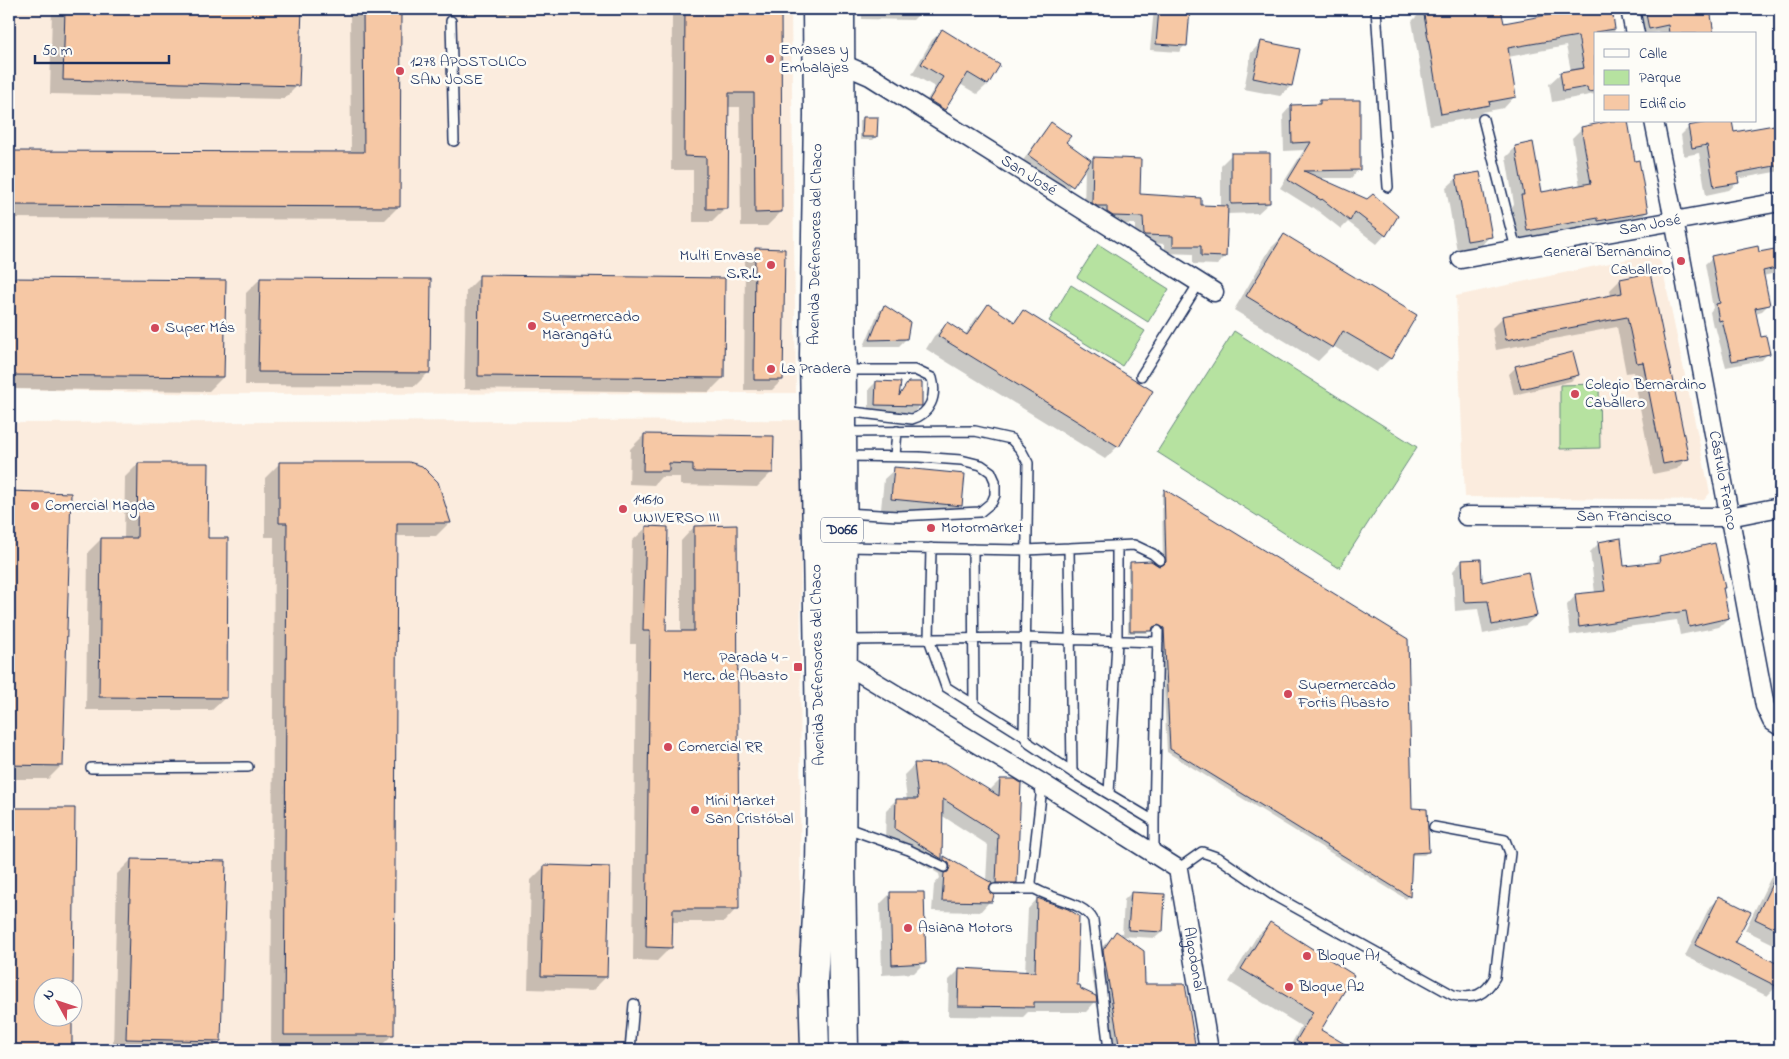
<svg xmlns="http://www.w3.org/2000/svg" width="1789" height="1059" font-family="'Indie Flower',sans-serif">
  <rect width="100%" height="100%" fill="#fdfcf7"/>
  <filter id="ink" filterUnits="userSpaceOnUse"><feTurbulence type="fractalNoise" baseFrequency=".02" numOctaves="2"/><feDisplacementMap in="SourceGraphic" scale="10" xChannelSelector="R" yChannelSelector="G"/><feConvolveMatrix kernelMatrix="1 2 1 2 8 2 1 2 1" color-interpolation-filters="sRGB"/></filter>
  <g filter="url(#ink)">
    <path fill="#fbecde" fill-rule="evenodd" d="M9,9H791L796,393L210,394L9,389Z
      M1652,254L1661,262L1710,493L1704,500L1465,497L1456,296Z
      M801,420L800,1050H9V423ZM42,986H72V1016H42Z"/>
    <path fill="#b6e2a0" stroke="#68887f" d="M1098,244L1169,289L1148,322L1077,277Z
      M1071,285L1145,331L1122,366L1049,321Z
      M1234,331L1417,447L1339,568L1157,452Z
      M1599,384L1600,448L1560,449V385Z"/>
    <path fill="#0003" fill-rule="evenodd" d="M52,9H300L298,85L284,99L50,94Z
      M350,9H780L781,212L767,226H741L740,107H727L726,208L712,222H693V170H671L672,15H400L399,206L385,220L9,218V152L351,154Z
      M862,9H912L919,14L913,20L862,19Z
      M1154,9H1188L1185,45L1179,52L1150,50Z
      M1430,9H1500L1503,24L1587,9H1610L1615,34H1595V94L1552,102L1549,84L1561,73L1571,71L1566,46L1508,57L1515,96L1504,108L1482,112L1477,117L1430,125L1412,21L1423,10Z
      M1636,9H1699L1713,34H1661L1660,32L1641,34Z
      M1773,9H1780V44H1779Z
      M942,31L998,66L987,85L977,94L960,84L944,110L934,119L920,111L935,87L912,74L932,40Z
      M1261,42L1298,50L1291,86L1280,96L1244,89L1251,53Z
      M1320,101L1359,169L1351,178H1318L1396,216L1385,235L1377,244L1348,222L1341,229L1313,207L1312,208L1280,188L1304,150L1284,151L1283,115L1291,106L1316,105Z
      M863,118L876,137L873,140H860V121Z
      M1051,124L1064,143L1091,161L1094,158L1139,195L1200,206L1221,207V165L1232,154L1269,203L1258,213L1227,214L1225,257L1217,265L1193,264V254L1165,253V244L1135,242V224H1104L1084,211L1085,167L1065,192L1022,162L1044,131Z
      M1780,125V171L1737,179L1738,182L1729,190L1706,195L1699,153L1684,156L1681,135L1689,127L1733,134Z
      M1582,128L1634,162L1647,212L1637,222L1589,231L1588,227L1517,240L1512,207L1514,204L1506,157L1516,147L1541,193L1580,186L1572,138Z
      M1457,178L1490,236L1480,247L1457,251L1446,188Z
      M1284,235L1416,316L1390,359L1376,372L1333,346L1318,361L1234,310L1270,249Z
      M1780,249V272L1763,276L1768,305L1762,311L1755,313L1760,338L1768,353L1762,360L1726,367L1715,326L1713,327L1710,312L1713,308L1705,264L1712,258L1758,253Z
      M756,250L782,380L772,390H744L745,260Z
      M480,277L723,378L709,392L464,389L466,291Z
      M9,279L224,281L223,377L209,391L9,389Z
      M260,279L429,372L415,386L245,385L246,293Z
      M1620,280L1687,458L1677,469L1653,474L1633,372L1626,373L1617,327L1496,350L1492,328L1503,317L1611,296L1610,290Z
      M884,306L906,339L899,346H864L878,313Z
      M989,306L1013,322L1023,312L1118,446L1105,459L926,349L934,336L947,324L965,335L976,318Z
      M1516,367L1577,375L1571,381L1514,395L1509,374Z
      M876,382L897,397L909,383L920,405L914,412H869V389Z
      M644,435L771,473L757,487L680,485V477H661L654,485L629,484L630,449Z
      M138,464L207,540L226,697L212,710H86L88,552L101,539H124L125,477Z
      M279,464L450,522L436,536H396L393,1034L379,1048H271L274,537H265V478Z
      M895,469L961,505L950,516L881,509L884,479Z
      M1165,491L1411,809L1428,852L1424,855H1411L1409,896L1406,899L1167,752L1161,632L1154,627L1147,633H1128V567L1131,563L1163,566L1162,494Z
      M9,493L70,494L62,765L48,779H9Z
      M694,527L737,908L724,922H671V947L657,961L633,960L636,644H630L632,541L646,528L664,632H681V541Z
      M1599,543L1623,568L1653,564L1660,557L1722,589L1728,618L1719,627L1680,635L1677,620L1570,635L1567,605L1576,595L1595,593L1590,552Z
      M1462,561L1481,583L1536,616L1526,625L1483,634L1478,609L1455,611L1453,571Z
      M915,764L989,791L1000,780L1016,882L1006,893H988L990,901L980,912L932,911L934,885L940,878L939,874L934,871L935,864L930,869L885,840L886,810L896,800H907L904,775ZM941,815L988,845L986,881L945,857L940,861Z
      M9,809H74L72,986H42V1016H71V1050H9Z
      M131,860L220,1041L210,1050H113L117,874Z
      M545,866L606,977L592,991L528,989L531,880Z
      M1780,867V947L1745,930L1772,875Z
      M1131,893L1162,932L1155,938L1122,936L1124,900Z
      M890,894L924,963L914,973L882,975L880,904Z
      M1720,898L1733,943L1780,966V980L1777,986L1767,996L1685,956L1709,908Z
      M1037,899L1076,986L1080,990L1096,998L1090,964L1103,946L1116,933L1143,985H1184L1195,1050H1105L1096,1001L1086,1012H1028L1023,1017L948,1016L949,980L959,970L1025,973L1028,909Z
      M1270,924L1352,975L1319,1030L1352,1050H1288L1301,1026L1229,982L1257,936Z
      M904,1042L905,1050H866L869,1047Z"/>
    <path fill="#f6c8a5" stroke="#1b2f5e" d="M65,9H302L299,86L63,80Z
      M363,9H401L400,207L9,205V151L364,152Z
      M685,9H781L782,212L755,213L754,93H729L728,209H706V157L684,156Z
      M1159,9H1190L1187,46L1156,44Z
      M1423,9H1501L1504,23L1580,9H1612L1615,29L1595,32V91L1588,92L1587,87L1563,91L1560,72L1584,68L1578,36L1508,48L1516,97L1489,102L1490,105L1441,114Z
      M1645,9H1710L1714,34H1669L1668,25L1649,29Z
      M942,29L1000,65L988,85L968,73L945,110L929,100L943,77L921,64Z
      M1261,41L1300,49L1292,86L1253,78Z
      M1320,100H1360V170L1304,171L1367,199L1373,194L1398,216L1386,236L1355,212L1350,221L1322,199L1321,200L1288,180L1311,142L1292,143L1291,105L1320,104Z
      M863,117H878L877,137H862Z
      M1611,121H1628L1635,161L1639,160L1648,212L1598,221V218L1527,231L1521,195H1524L1515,146L1533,142L1542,192L1591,183L1581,127Z
      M1713,121H1732L1734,132L1780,124V165L1737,173L1739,183L1714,187L1707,145L1692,148L1688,126Z
      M1051,122L1071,136L1066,142L1091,160L1073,187L1028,155Z
      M1231,153H1270V203L1231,204Z
      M1093,157L1141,159L1140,194L1201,198V205L1228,206L1226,257L1201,256V246H1173V236L1144,235L1143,217L1113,216L1107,212V206H1097L1092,203Z
      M1480,172L1492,237L1467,241L1456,176Z
      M1284,234L1417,315L1391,359L1343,331L1333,348L1246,296Z
      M1758,246L1759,252L1780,248V267L1763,271L1770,305L1755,308L1761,337L1766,336L1770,354L1732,361L1722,320L1719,321L1716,304L1720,303L1711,256Z
      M755,248L785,249L783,380H754Z
      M1650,273L1689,459L1663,464L1643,362L1637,363L1627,317L1506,340L1502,316L1622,293L1620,279Z
      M479,275L725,278L724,378L478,376Z
      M9,278L226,280L224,377L9,375Z
      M260,278L431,279L430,373L258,372Z
      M988,304L1015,322L1023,310L1153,391L1119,447L938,336L947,322L967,335Z
      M884,305L910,322L907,339L870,340Z
      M1573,352L1579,375L1521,389L1515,366Z
      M876,381L901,382L899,396L908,382H922V406L875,405Z
      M644,434L774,436L773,473L693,472V464L669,463V471H643Z
      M279,462H409L422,466L438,482L451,523H397L394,1035H284L287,523H279Z
      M138,463H209L208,538H228L227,698L99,697L101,538H137Z
      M894,467L965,474L962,506L891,499Z
      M1164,489L1408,639L1412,808L1427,809L1429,852L1412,853L1410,897L1170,749L1164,628L1158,625L1153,627L1152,631H1130V562L1151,561L1159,566L1164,564L1166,562Z
      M9,491L71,493L63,766L9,765Z
      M737,525L739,909H673L672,948L646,947L650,631H643L646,526L668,527L666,631H694V526Z
      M1621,538L1624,566L1660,562L1659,556L1715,543L1725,588H1723L1729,618L1689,627L1686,611L1579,627L1575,594L1605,591L1598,542Z
      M1481,559L1482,582L1528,572L1537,616L1492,625L1488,601L1464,602L1462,560Z
      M914,763L947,764L999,796L1000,779H1015L1021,783L1017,883H996L998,834L943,799L942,859L895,829L896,799H918Z
      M9,808H75L73,986H42V1016H72V1050H9Z
      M944,856L992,883L989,889L990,893L994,895L992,902L942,901L944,873L948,872L950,867L949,863L944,860Z
      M131,859L226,861L221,1041L126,1039Z
      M544,865L610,867L607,977L541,976Z
      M1780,867V931L1755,919Z
      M890,892H924L926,963L892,965Z
      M1131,892L1165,894L1163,932L1128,930Z
      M1719,896L1751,912L1735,942L1780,965V988L1695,945Z
      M1037,898L1068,909L1079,916L1077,985H1080L1081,989L1096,996L1097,1002H1034V1007L958,1006L959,968L1035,972Z
      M1270,922L1354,975L1321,1030L1355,1050H1312L1296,1041L1313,1012L1241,969Z
      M1116,931L1144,951L1145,984H1185L1196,1050H1120L1103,950Z"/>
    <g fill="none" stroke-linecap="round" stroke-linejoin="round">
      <g stroke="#1b2f5e" stroke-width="12">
        <path id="service" d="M1376,9L1388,187
          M451,21L454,141
          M1483,119L1516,249
          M844,370H915L932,378C937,396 930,414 912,419L844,411
          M1141,376L1199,283
          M844,432L975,431L1011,439L1021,450L1028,463L1024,736L1030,744L1072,772L1154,821V854
          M895,456L897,431
          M845,513L898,516L980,512L992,502L995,495V481L991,472L981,465L961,460L919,457L845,456
          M845,547L1026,550L1134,545L1153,554L1160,560
          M931,548L929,639L946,687L1024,736
          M1069,548L1072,772
          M973,549L974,704
          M846,640L1025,638L1158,642
          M91,768L248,767
          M1040,782L1041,796L1031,882L1032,887C1047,899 1084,901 1093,920L1109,1050
          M1109,794L1117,641V546
          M1154,821L1158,631
          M844,827L909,850L944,867
          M1178,869L1202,852L1219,858L1273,895L1453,995C1474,1000 1485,995 1495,977L1510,853L1505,840L1434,827
          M995,889H1034
          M630,1050L634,1004"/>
      </g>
      <g stroke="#1b2f5e" stroke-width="21">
        <g id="minor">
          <path d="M1630,9L1635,34"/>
          <path id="s1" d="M840,63L870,76L1214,292"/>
          <path id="s2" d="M1654,121L1674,220L1765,706L1772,721L1780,726"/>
          <path id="s3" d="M1461,259L1780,202"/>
          <path id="s4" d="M1466,516L1729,517L1780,507"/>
          <path id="s5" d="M842,662L1040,782L1178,869L1209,1050"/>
        </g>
      </g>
      <g stroke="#1b2f5e" stroke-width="31">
        <g id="trunk">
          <path d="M840,9L843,630L841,867L844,1050"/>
          <path id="s6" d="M815,1050L813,982L820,867L821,798L814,355L818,115L817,9"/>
        </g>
      </g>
      <use href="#service" stroke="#fdfcf7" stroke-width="9"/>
      <use href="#minor" stroke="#fdfcf7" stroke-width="18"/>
      <use href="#trunk" stroke="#fdfcf7" stroke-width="28"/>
    </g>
  </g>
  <g fill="#d1495b" stroke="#fdfcf7" stroke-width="2">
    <circle cx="770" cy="59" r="5"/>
    <circle cx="400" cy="71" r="5"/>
    <circle cx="1681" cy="261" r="5"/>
    <circle cx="771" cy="265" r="5"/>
    <circle cx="532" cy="326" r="5"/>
    <circle cx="155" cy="328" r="5"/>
    <circle cx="771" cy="369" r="5"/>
    <circle cx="1575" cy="394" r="5"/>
    <circle cx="35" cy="506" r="5"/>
    <circle cx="623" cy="509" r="5"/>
    <circle cx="931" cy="528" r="5"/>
    <rect x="793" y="662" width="10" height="10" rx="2.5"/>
    <circle cx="1288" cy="694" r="5"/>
    <circle cx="668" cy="747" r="5"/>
    <circle cx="695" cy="810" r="5"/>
    <circle cx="908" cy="928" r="5"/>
    <circle cx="1307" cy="956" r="5"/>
    <circle cx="1289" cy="987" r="5"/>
  </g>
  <g text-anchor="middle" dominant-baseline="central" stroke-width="5" stroke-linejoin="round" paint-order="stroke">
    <rect fill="#fdfcf7" stroke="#5f6c8c" stroke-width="1" x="821" y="517.5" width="42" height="25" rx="4"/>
    <g font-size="15" font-weight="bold" fill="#1b2f5e">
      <text x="842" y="530">D066</text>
    </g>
    <g font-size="16" fill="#1b2f5e" stroke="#fdfcf7" text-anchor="start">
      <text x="780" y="50">Envases y<tspan x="780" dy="18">Embalajes</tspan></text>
      <text x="410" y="62">1278 APOSTOLICO<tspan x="410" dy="18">SAN JOSE</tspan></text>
      <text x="1671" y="252" text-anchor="end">General Bernandino<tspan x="1671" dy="18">Caballero</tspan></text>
      <text x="761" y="256" text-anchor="end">Multi Envase<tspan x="761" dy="18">S.R.L.</tspan></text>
      <text x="542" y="317">Supermercado<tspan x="542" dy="18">Marangatú</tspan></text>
      <text x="165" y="328">Super Más</text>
      <text x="781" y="369">La Pradera</text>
      <text x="1585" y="385">Colegio Bernardino<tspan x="1585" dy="18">Caballero</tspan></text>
      <text x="633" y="500">14610<tspan x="633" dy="18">UNIVERSO III</tspan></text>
      <text x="45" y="506">Comercial Magda</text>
      <text x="941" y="528">Motormarket</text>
      <text x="788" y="658" text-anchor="end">Parada 4 -<tspan x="788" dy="18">Merc. de Abasto</tspan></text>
      <text x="1298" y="685">Supermercado<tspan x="1298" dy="18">Fortis Abasto</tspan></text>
      <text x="678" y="747">Comercial RR</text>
      <text x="705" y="801">Mini Market<tspan x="705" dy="18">San Cristóbal</tspan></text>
      <text x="918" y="928">Asiana Motors</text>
      <text x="1317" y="956">Bloque A1</text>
      <text x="1299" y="987">Bloque A2</text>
    </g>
    <g font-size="16" fill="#1b2f5e" stroke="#fdfcf7">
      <text stroke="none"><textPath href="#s1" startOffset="220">San José</textPath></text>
      <text stroke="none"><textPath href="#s3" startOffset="192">San José</textPath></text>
      <text stroke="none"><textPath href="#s6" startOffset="806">Avenida Defensores del Chaco</textPath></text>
      <text stroke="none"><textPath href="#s2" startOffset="366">Cástulo Franco</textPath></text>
      <text stroke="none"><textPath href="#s4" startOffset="158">San Francisco</textPath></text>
      <text transform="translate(818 665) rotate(-91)">Avenida Defensores del Chaco</text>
      <text stroke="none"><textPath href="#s5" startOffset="486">Algodonal</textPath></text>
    </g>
  </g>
  <rect width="1789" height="1059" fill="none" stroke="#fdfcf7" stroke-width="30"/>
  <rect x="15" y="15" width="1759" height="1029" fill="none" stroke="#1b2f5e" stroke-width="2" filter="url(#ink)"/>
  <rect x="1594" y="32" width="162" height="90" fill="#fdfcf7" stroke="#a3aaba"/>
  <rect x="1604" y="49" width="25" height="8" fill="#fdfcf7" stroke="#a3aaba"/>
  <text x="1639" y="58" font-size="15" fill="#1b2f5e">Calle</text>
  <rect x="1604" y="70" width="25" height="15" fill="#b6e2a0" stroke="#a3aaba"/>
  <text x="1639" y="82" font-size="15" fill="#1b2f5e">Parque</text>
  <rect x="1604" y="95" width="25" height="15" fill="#f6c8a5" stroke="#a3aaba"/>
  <text x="1639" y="108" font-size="15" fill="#1b2f5e">Edificio</text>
  <g transform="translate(58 1002) rotate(310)"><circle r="24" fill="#fdfcf7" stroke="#a3aaba"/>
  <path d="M0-4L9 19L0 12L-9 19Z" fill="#d1495b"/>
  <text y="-8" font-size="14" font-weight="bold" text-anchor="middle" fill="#1b2f5e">N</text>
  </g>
  <path d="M35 55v8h134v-8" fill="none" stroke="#1b2f5e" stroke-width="2.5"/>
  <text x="42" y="55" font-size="15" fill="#1b2f5e" stroke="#fdfcf7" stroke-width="4" paint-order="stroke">50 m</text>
</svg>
